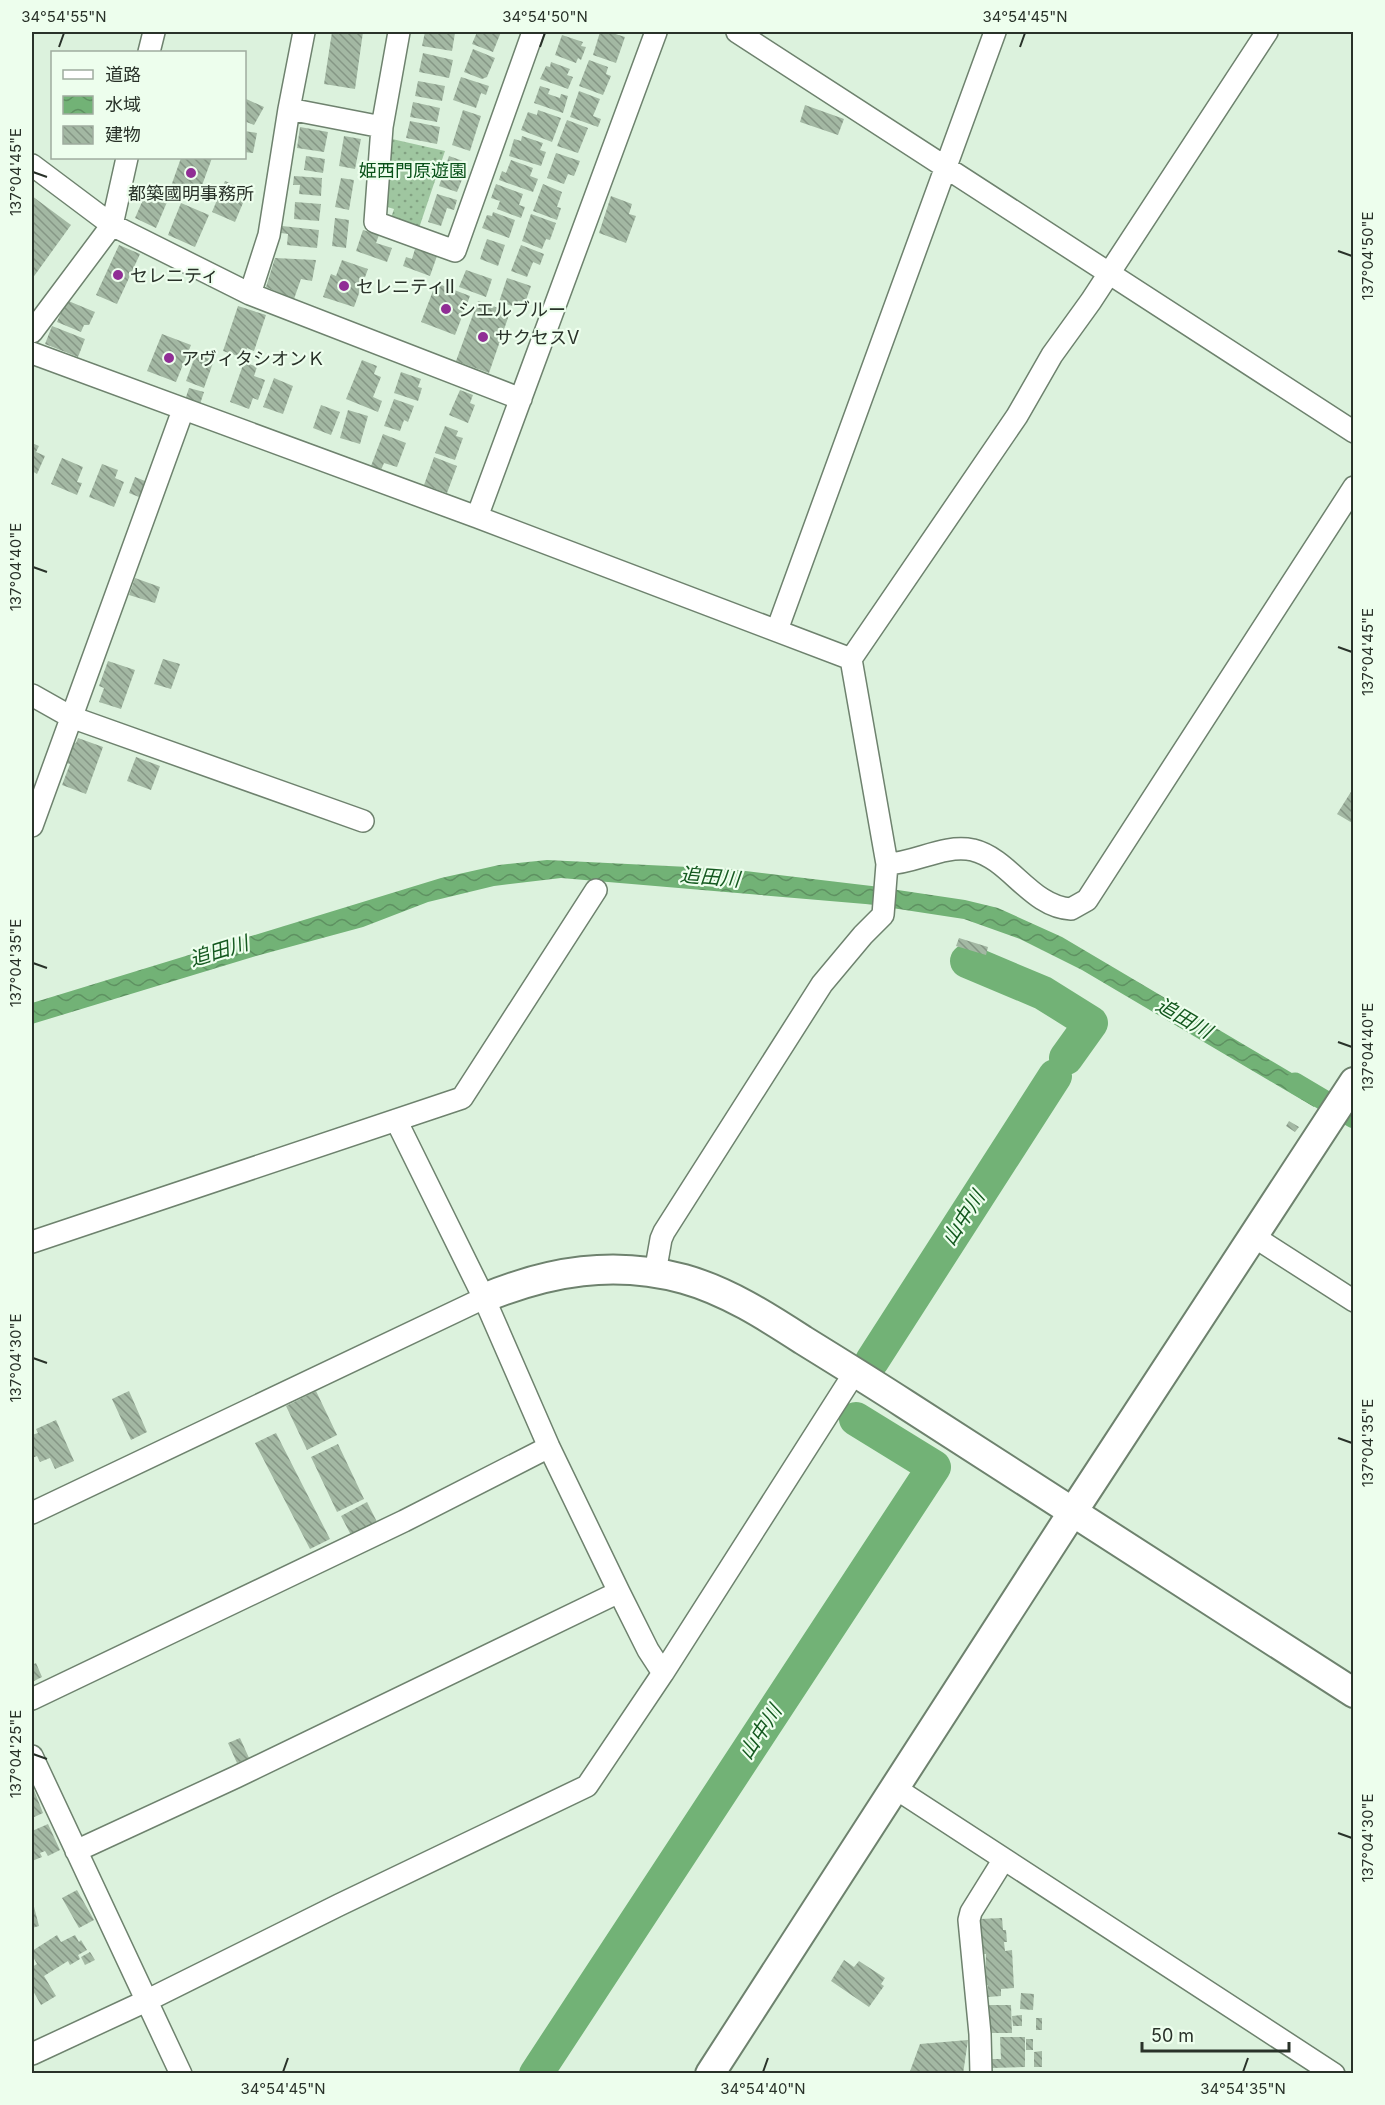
<svg xmlns="http://www.w3.org/2000/svg" width="1385" height="2105" font-family="Inter,'Noto Sans JP',sans-serif">
  <defs>
    <pattern id="grass-dots" width="8" height="8" patternUnits="userSpaceOnUse" patternTransform="scale(1.5)"><rect width="8" height="8" fill="#9fc6a0"/><path d="M2 2h.1M6 6h.1" fill="none" stroke="#82a182" stroke-width="1.8" stroke-linecap="round"/></pattern>
    <pattern id="water-waves" width="16" height="10" patternUnits="userSpaceOnUse" patternTransform="scale(1.5)"><rect width="16" height="10" fill="#72b276"/><path d="M0 5q4-4 8 0t8 0" fill="none" stroke="#5e9161"/></pattern>
    <pattern id="building-back-hatch" width="6" height="6" patternUnits="userSpaceOnUse" patternTransform="scale(1.5)"><rect width="6" height="6" fill="#a3b8a3"/><path d="M-1 5l2 2M0 0l6 6M5-1l2 2" fill="none" stroke="#859685"/></pattern>
  </defs>
  <rect width="100%" height="100%" fill="#dcf2dd"/>
  <path fill="url(#grass-dots)" d="M392,139L445,151L419,228L391,218L394,209L384,206Z"/>
  <path fill="url(#water-waves)" d="M547,860L729,869L880,887L877,905L561,878L494,886L428,902L363,927L256,956L32,1024V1003L441,878L499,865Z
    M891,889L965,900L998,908L1062,937L1324,1092L1314,1107L1082,970L1020,939L964,919L892,908Z"/>
  <g fill="none" stroke-linecap="round" stroke-linejoin="round">
    <path stroke="#72b276" stroke-width="21" d="M1295,1083L1354,1118"/>
    <path stroke="#72b276" stroke-width="34" d="M967,961L1043,993L1091,1023L1066,1058
      M872,1361L1055,1076
      M536,2074L934,1467L856,1419"/>
  </g>
  <path fill="url(#building-back-hatch)" d="M332,32H363L355,89L324,84Z
    M425,32L455,33L452,51L422,46Z
    M477,32H501L493,52L472,44Z
    M600,32H609L625,37L616,63L593,55Z
    M562,35L583,42L581,46L586,47L581,60L578,58L576,63L555,55Z
    M473,49L495,58L487,77L482,79L464,72Z
    M423,53L453,60L449,78L419,72Z
    M589,60L608,67L606,74L611,76L603,95L579,86Z
    M551,62L570,69L567,75L573,77L568,89L540,79L546,66L550,67Z
    M461,77L489,86L486,95L481,93L476,108L453,100Z
    M418,81L445,86L442,101L415,96Z
    M540,86L550,89L548,94L560,98L561,94L568,96L563,113L534,103Z
    M579,91L600,99L593,116L601,119L598,127L570,117Z
    M244,98L264,107L254,125L244,121Z
    M413,102L440,108L437,122L410,117Z
    M805,105L844,119L838,135L800,122Z
    M463,110L481,116L470,151L452,145Z
    M538,110L561,118L552,142L521,130L528,112L537,115Z
    M567,120L588,128L578,153L557,146Z
    M410,121L440,127L437,144L406,138Z
    M300,127L328,132L324,152L297,148Z
    M244,131L257,133L253,153L244,152Z
    M344,136L361,139L355,169L339,166Z
    M522,136L543,143L540,150L546,152L541,166L509,156L514,139L521,141Z
    M556,153L580,161L574,176L568,174L564,184L547,178Z
    M306,156L325,159L323,173L304,170Z
    M449,156L463,161L458,175L463,177L457,192L439,186Z
    M181,158H212L197,199L170,189Z
    M511,160L533,168L530,176L538,179L533,192L499,180L502,171L506,173Z
    M294,176L322,178L321,196L299,194L300,185H293Z
    M341,178L354,180L349,210L335,207Z
    M225,181L248,191L235,222L212,212Z
    M496,184L523,194L519,205L525,207L521,218L497,209L500,201L491,198Z
    M543,184L562,192L557,207L561,208L557,220L533,211Z
    M149,186L170,195L156,228L135,218Z
    M437,194L457,200L454,210L447,208L441,226L428,222Z
    M32,196L71,225L32,279Z
    M611,196L632,204L629,214L636,216L626,243L599,233Z
    M295,202L321,204L319,221L294,219Z
    M181,203L209,215L195,247L168,235Z
    M493,212L515,220L509,238L482,228L487,215L492,216Z
    M531,214L556,223L550,240L546,239L542,249L522,241Z
    M335,218L349,220L346,248L332,246Z
    M282,226L319,230L317,248L287,245L288,234L281,233Z
    M363,230L379,235L376,243L392,248L387,262L356,251Z
    M487,239L505,245L498,266L480,259Z
    M119,245L140,254L117,304L96,295Z
    M521,245L544,254L540,265L533,262L527,277L511,271Z
    M415,249L437,256L430,276L403,266L406,257L412,259Z
    M275,258L316,260L312,281L301,279L294,299L266,287Z
    M342,260L368,269L354,307L323,297L331,274L336,276Z
    M466,270L492,279L486,297L459,287Z
    M507,278L531,286L525,303L518,301L516,307L499,302Z
    M436,283L470,296L455,335L421,322Z
    M66,300L95,312L89,325H84L81,332L57,322Z
    M478,301L510,312L489,373L456,361Z
    M238,306L266,315L254,351L247,348L244,358L223,351Z
    M52,326L85,339L78,357L45,344Z
    M162,334L191,345L176,382L147,371Z
    M196,354L214,360L204,388L186,381Z
    M362,360L377,366L374,374L381,377L373,397L382,401L378,412L346,399Z
    M244,362L257,367L254,376L265,380L258,400L253,398L249,409L230,402Z
    M401,372L421,379L418,387L422,388L418,401L394,393Z
    M274,378L293,386L283,414L263,407Z
    M189,388L204,392L200,404L185,400Z
    M460,390L473,395L470,403L475,405L468,423L449,415Z
    M394,399L414,406L408,422L404,420L400,431L384,426Z
    M321,405L340,412L331,435L313,428Z
    M348,410L368,416L360,444L340,438Z
    M445,426L458,431L456,436L463,438L455,460L435,453Z
    M383,434L406,443L397,467L384,463L381,470L371,466Z
    M32,443L39,446L36,452L45,456L37,474L32,471Z
    M434,457L457,466L447,493L424,485Z
    M62,458L83,467L77,482L82,483L77,495L51,484Z
    M102,464L118,470L115,478L124,482L114,507L89,497Z
    M135,477L150,483L144,499L129,493Z
    M135,578L160,587L155,603L129,595Z
    M163,659L180,664L171,689L154,684Z
    M108,661L135,670L121,709L99,702L104,688L99,686Z
    M78,738L103,747L86,794L62,785L70,764L62,762L70,741L76,743Z
    M136,757L160,766L151,790L127,781Z
    M1354,787V824L1337,814Z
    M959,938L988,947L986,955L956,946Z
    M1289,1121L1299,1127L1295,1132L1286,1126Z
    M129,1391L147,1432L131,1440L112,1399Z
    M316,1391L337,1435L307,1450L286,1406Z
    M56,1420L74,1461L55,1469L50,1458L40,1462L37,1456L32,1458V1435L38,1433L36,1429Z
    M276,1433L330,1539L310,1549L255,1443Z
    M338,1444L364,1499L337,1512L311,1457Z
    M367,1502L377,1522L351,1535L341,1516Z
    M36,1663L42,1677L32,1682V1665Z
    M240,1738L249,1758L237,1763L228,1743Z
    M32,1785L43,1813L32,1818Z
    M48,1824L60,1850L48,1856L45,1851L40,1853L42,1857L32,1861V1831Z
    M77,1890L94,1920L79,1928L62,1898Z
    M33,1903L39,1926L32,1928V1904Z
    M1002,1918L1003,1930H1006L1007,1942H1004L1005,1951L1012,1950L1014,1988L1001,1989V1996L988,1997V1985H985L986,1954H982L980,1919Z
    M57,1935L61,1942L75,1935L79,1942L81,1940L87,1950L78,1955L80,1959L70,1965L68,1961L44,1976L56,1996L41,2005L32,1989V1967L37,1964L32,1955V1951Z
    M90,1952L95,1960L85,1965L81,1957Z
    M844,1960L854,1967L859,1961L885,1978L881,1984L884,1986L869,2007L831,1981Z
    M1021,1993L1034,1994L1033,2010L1020,2009Z
    M986,2005H1011L1012,2033H986Z
    M1022,2015V2026H1013L1012,2016Z
    M1036,2018H1042V2030H1036Z
    M1000,2037H1025V2067L992,2068L991,2059H1001Z
    M1026,2039H1033V2050H1026Z
    M968,2040L963,2074H909L920,2044Z
    M1042,2051V2067H1034V2052Z"/>
  <g fill="none" stroke-linecap="round" stroke-linejoin="round">
    <g stroke="#6e826e" stroke-width="24">
      <path id="street" d="M399,32L382,127L375,222L455,251L533,32
        M737,32L1354,432
        M149,52L154,32
        M289,109L382,127
        M32,165L112,225L250,294L521,399
        M250,294L269,235L289,109L304,32
        M32,332L112,225L127,158
        M32,353L477,517L851,659
        M477,517L656,32
        M777,630L995,32
        M32,695L71,717L363,821
        M32,826L183,410
        M887,864C916,863 943,844 973,850C1010,859 1031,907 1071,909L1087,900L1354,487
        M396,1120L484,1298L549,1447L619,1592L648,1650L663,1673
        M1253,1236L1354,1301
        M32,1242L462,1098L596,890
        M655,1273L661,1239L664,1232L822,984L863,935L883,915L887,864L851,659L1017,416L1052,355L1091,301L1267,32
        M32,1513L484,1298
        M32,1699L404,1521L549,1447
        M32,1756L181,2074
        M895,1788L1334,2074
        M76,1851L236,1777L619,1592
        M32,2054L146,2001L339,1905L587,1786L663,1673L855,1372
        M981,2074L980,2034L969,1920L971,1912L1004,1859"/>
    </g>
    <g stroke="#6e826e" stroke-width="32">
      <path id="secondary" d="M484,1298C549,1271 614,1260 684,1279C727,1291 766,1316 803,1340C837,1361 871,1382 905,1404C1055,1499 1204,1597 1354,1693
        M710,2074L1074,1510L1354,1082"/>
    </g>
    <use href="#street" stroke="#fff" stroke-width="21"/>
    <use href="#secondary" stroke="#fff" stroke-width="28"/>
  </g>
  <path fill="none" stroke="#293229" stroke-width="2" d="M59,47L64,33M540,47L545,33M1020,47L1025,33M33,172L47,177M1338,251L1352,256M33,567L47,572M1338,647L1352,652M33,963L47,968M1338,1042L1352,1047M33,1358L47,1363M1338,1438L1352,1443M33,1754L47,1759M1338,1833L1352,1838M283,2072L288,2058M763,2072L768,2058M1243,2072L1248,2058"/>
  <g fill="#902e95" stroke="#edfeed" stroke-width="2">
    <circle cx="191" cy="173" r="6"/>
    <circle cx="118" cy="275" r="6"/>
    <circle cx="344" cy="286" r="6"/>
    <circle cx="446" cy="309" r="6"/>
    <circle cx="483" cy="337" r="6"/>
    <circle cx="169" cy="358" r="6"/>
  </g>
  <g text-anchor="middle" dominant-baseline="central" stroke-width="4.5" stroke-linejoin="round" paint-order="stroke">
    <g font-size="18" fill="#085118" stroke="#edfeed">
      <text x="413" y="170">姫西門原遊園</text>
    </g>
    <g font-size="18" fill="#293229" stroke="#edfeed" text-anchor="start">
      <text x="191" y="193" text-anchor="middle">都築國明事務所</text>
      <text x="130" y="275">セレニティ</text>
      <text x="356" y="286">セレニティⅡ</text>
      <text x="458" y="309">シエルブルー</text>
      <text x="495" y="337">サクセスⅤ</text>
      <text x="181" y="358">アヴィタシオンＫ</text>
    </g>
    <g font-size="20" font-style="italic" fill="#14591f" stroke="#edfeed">
      <text transform="translate(710 877) rotate(5)">追田川</text>
      <text transform="translate(219 951) rotate(-17)">追田川</text>
      <text transform="translate(1184 1018) rotate(30)">追田川</text>
      <text transform="translate(963 1218) rotate(-57)">山中川</text>
      <text transform="translate(760 1732) rotate(-57)">山中川</text>
    </g>
  </g>
  <rect width="1385" height="2105" fill="none" stroke="#edfeed" stroke-width="66"/>
  <rect x="51" y="51" width="195" height="108" fill="#edfeed" stroke="#9fac9f" stroke-width="1.5"/>
  <rect x="63" y="70" width="30" height="9" fill="#ffffff" stroke="#9fac9f" stroke-width="1.5"/>
  <text x="105" y="81" font-size="18" fill="#293229">道路</text>
  <rect x="63" y="96" width="30" height="18" fill="url(#water-waves)" stroke="#9fac9f" stroke-width="1.5"/>
  <text x="105" y="111" font-size="18" fill="#293229">水域</text>
  <rect x="63" y="126" width="30" height="18" fill="url(#building-back-hatch)" stroke="#9fac9f" stroke-width="1.5"/>
  <text x="105" y="141" font-size="18" fill="#293229">建物</text>
  <path d="M1142 2042v9h147v-9" fill="none" stroke="#293229" stroke-width="3"/>
  <text x="1151" y="2042" font-size="18" fill="#293229" stroke="#edfeed" stroke-width="4.5" paint-order="stroke">50 m</text>
  <rect x="33" y="33" width="1319" height="2039" fill="none" stroke="#293229" stroke-width="2"/>
  <g font-size="15" text-anchor="middle" fill="#293229">
    <text x="64" y="22">34°54'55"N</text>
    <text x="545" y="22">34°54'50"N</text>
    <text x="1025" y="22">34°54'45"N</text>
    <text transform="translate(16 172) rotate(-90)" y="5">137°04'45"E</text>
    <text transform="translate(1368 256) rotate(-90)" y="5">137°04'50"E</text>
    <text transform="translate(16 567) rotate(-90)" y="5">137°04'40"E</text>
    <text transform="translate(1368 652) rotate(-90)" y="5">137°04'45"E</text>
    <text transform="translate(16 963) rotate(-90)" y="5">137°04'35"E</text>
    <text transform="translate(1368 1047) rotate(-90)" y="5">137°04'40"E</text>
    <text transform="translate(16 1358) rotate(-90)" y="5">137°04'30"E</text>
    <text transform="translate(1368 1443) rotate(-90)" y="5">137°04'35"E</text>
    <text transform="translate(16 1754) rotate(-90)" y="5">137°04'25"E</text>
    <text transform="translate(1368 1838) rotate(-90)" y="5">137°04'30"E</text>
    <text x="283" y="2094">34°54'45"N</text>
    <text x="763" y="2094">34°54'40"N</text>
    <text x="1243" y="2094">34°54'35"N</text>
  </g>
</svg>
